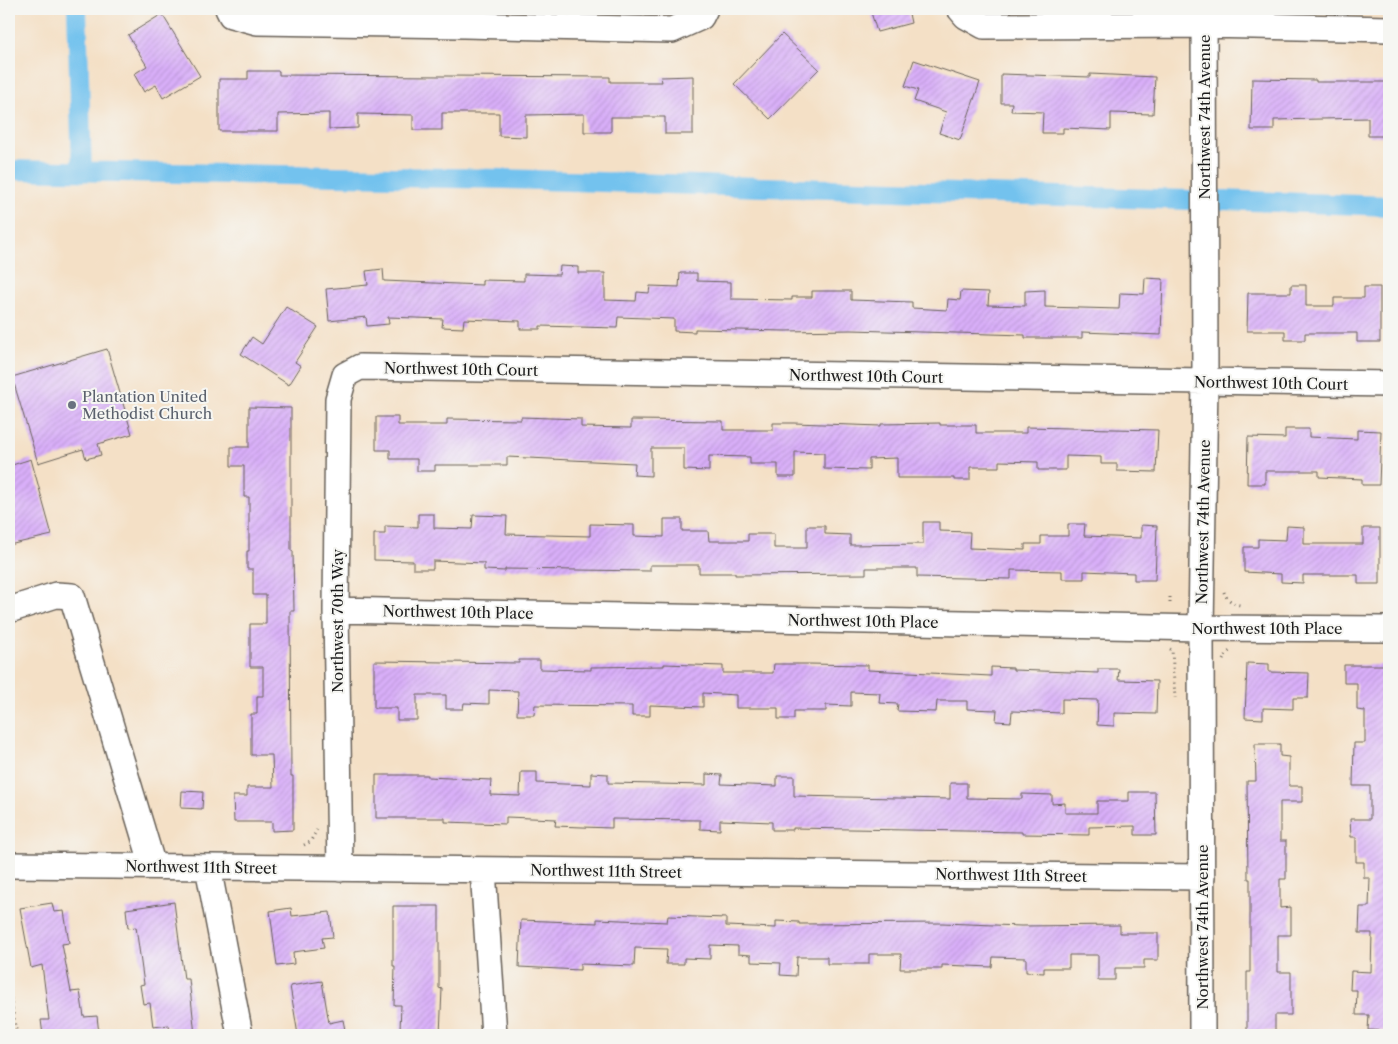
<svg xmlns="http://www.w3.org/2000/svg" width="1398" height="1044" font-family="'Libre Caslon Text',serif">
  <defs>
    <pattern id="building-hatch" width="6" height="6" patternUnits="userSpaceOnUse" patternTransform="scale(1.25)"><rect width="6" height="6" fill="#d9aff9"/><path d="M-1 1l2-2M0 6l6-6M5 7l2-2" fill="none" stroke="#ba96d5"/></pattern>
  </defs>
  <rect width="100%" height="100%" fill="#f6f6f2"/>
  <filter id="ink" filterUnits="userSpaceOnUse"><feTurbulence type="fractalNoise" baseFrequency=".02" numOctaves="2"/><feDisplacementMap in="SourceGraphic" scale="10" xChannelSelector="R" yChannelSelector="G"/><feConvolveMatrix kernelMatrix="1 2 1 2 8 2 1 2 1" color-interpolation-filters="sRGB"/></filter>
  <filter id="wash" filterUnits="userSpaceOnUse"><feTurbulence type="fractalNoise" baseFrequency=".0096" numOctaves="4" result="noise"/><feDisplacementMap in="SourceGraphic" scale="20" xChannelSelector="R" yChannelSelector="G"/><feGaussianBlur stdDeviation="1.12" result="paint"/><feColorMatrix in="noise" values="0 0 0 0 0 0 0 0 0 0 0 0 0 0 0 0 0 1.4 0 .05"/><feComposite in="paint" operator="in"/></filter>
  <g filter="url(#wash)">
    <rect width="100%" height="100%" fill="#f4e0c6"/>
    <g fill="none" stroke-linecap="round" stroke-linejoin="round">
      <path stroke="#73c2ee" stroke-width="20" d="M77,9L82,172
        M9,170L504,179L1189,200
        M1220,200L1389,206"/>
    </g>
    <g id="blocks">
      <path fill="url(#building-hatch)" d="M870,9H908L911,23L877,32Z
        M162,14L200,76L163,98L156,85L144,92L134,74L147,66L128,35Z
        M782,34L819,69L770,119L734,84Z
        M914,60L980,82L960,140L939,133L946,112L914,101L918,90L905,86Z
        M248,71H279V75L610,77V82H662L661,77L693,76V134H665V117H611V132H584V114L526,115V137L499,136V113H442V130H413V115L358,114V128L329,129V113L278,114V131H219V79H248Z
        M1001,74L1090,77V74L1155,77L1153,114L1111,113V130L1063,128V133H1042L1043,112L1011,111L1012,103H1001Z
        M1252,79L1316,80V82H1389V136H1368V118L1274,120V130H1251Z
        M560,266L578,267V273H605V300L636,301L637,292L649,293L650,286L679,287L680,273H697V281L731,282V299L792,300V297H812V291H851V300L912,302V308L947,310L948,299L960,300L961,291L989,292L988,305L1025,306V291L1045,290V307L1119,309L1120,293L1144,294L1145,278L1163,279L1161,335L1082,332V338H1025V335L851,330L785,331L695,329V332L674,331V319L618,317L617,328L540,326V329H520V321L464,319L463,328L442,327L443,319L388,317L389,324L367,326L366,317L329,321L326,289L368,285L366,271L383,269L384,281L482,285V280L524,281V274L559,275Z
        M1291,285H1306V306H1334V298H1364V287H1380V342H1357V333H1305V340H1285V331H1247L1248,293H1291Z
        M286,307L318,327L295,362L301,366L289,385L241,354L252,337L262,344Z
        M107,349L132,434L98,444L101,455L86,459L83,449L38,463L12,377Z
        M249,407L291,408V551H293L294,611H290L291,776H293V830L272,831V822H234L233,796H247V787H273L272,755H251V714H257V696H263V667H250V624H266V595H253V569H247V551H249V497H244V466H231V447H249Z
        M376,417H398V425H447V419L521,420V417L581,419V427L631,428V420L723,421V430H773V423H794L881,426V424L940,423V425H976V433H1026V427L1158,430L1156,472L1117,471V464H1101V457L1066,456V470H1038V462L999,461V467H970V480H954V478H897V458L869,459V470L824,469V453L795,452V477H778V464H750V457L709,456V471L684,470V448H651V476L634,475L635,463L507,457V465H435V471H417V459H390V450H376Z
        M1285,429H1309V437L1357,439V430L1381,431L1379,485H1362V479L1319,477V471H1265V484H1247L1248,437L1285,438Z
        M31,459L52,535L9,545V466Z
        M418,514H434V528L472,529L473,515L507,516L506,534L590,536V524L634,525V536L664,537V519H682V531H708L709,541H748V534H774V548H807V526H825V534L850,535V545L923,544V522H939V531L970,532L969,548L1025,550V544H1041V536H1068V524H1085L1084,536L1141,538V525L1157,526L1155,580H1134V573L1084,571V579H1062V571L1011,570V579L917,577V568H866V574L735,575V573H699V565H650V571L505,569V571L484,570V563L433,561V569H413V561L374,560V534H385V526L418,527Z
        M1287,526L1304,527V544H1363V528H1380V584H1358V575H1303V583L1281,582V574L1244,572V547H1258V539L1286,540Z
        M519,660H540V669L591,670V667L664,666V664L723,666V673H773L774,664H808L868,665V670L991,676V667L1013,668V670L1098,673V669H1119L1118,680L1157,681L1156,714L1114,713V726L1097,725L1098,700L1062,699V713L1012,711L1011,722L996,721L997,710L967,709V701H937L936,712L897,711L898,704L879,703L880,693L851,692V706L826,705V711H794V719H778V708H736V695L703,693V707L650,705V716H632V706L535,705L534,715H517L518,691L489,690V704L464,703L463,709H446V695H417V720H397V708H374V661L519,663Z
        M1247,663L1269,664V672L1309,673L1308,698H1293V709L1263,708V719L1245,718Z
        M1344,665H1389V1031L1368,1030L1369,1015H1356L1357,990H1350L1351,971L1371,972L1372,933H1359L1360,907H1369L1370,878H1364V862H1356V837H1351L1350,819H1370V786H1353L1354,743H1365V711L1357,710V683H1344Z
        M1255,744H1280V756L1289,757V786H1302V802H1280V841H1286V879H1280V908L1291,907V935H1278V972H1291V1015H1275V1031H1247V972H1250V879H1248L1247,781H1256Z
        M521,772H537V783L591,785V773L608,774V783L706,785V774L722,775L721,784L777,786V776H794V796L950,799V783H967V798L1022,799V794L1052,795V804L1065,803V813H1097V801H1129V792H1155L1156,835H1135V826L1089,827V835L1022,834V832L793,828V830H772V822L720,820V830L700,829V820L612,819V828L582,827L555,826L556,819L506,817V824L445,822V818H376V775H428V777L491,780L490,795L520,796Z
        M182,791L203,792L202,809L181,808Z
        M174,902L184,979H189L195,1035H170L169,1025L153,1027L150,1003L143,1004L140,985L144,984L136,927L128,928L126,909Z
        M52,903L54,912L64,911L69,943L62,944L71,992L80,991L84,1017L97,1016L99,1034L43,1035L41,1020H49L42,965L31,968L20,908Z
        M393,906H439V988L442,989L440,1035H413V1031L400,1030L401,1005H394L395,966H393Z
        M291,908L292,916L330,912L333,937L322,938L324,948L293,952L294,964L277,966L270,911Z
        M668,916L726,918V926L776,928V921L799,922V924L942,923L1021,926L1120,925V933H1158V960H1144V968H1115V980H1098V955H1069V968H1044V973L1026,972V958L993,957L992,967L942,965V969H900L901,954H869V964H827V957H797L796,976L780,975L781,963L751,962V955L738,954V946L710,945V959L684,958V964H666L667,949L635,948L634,966L580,964V970L519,967L521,920L597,923V919L667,922Z
        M322,981L329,1023L343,1020L346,1035H298L290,986Z"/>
    </g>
  </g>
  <g filter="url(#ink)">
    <use href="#blocks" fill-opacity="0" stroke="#686158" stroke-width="1"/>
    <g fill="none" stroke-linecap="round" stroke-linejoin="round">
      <g stroke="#686158" stroke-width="28">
        <path id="minor" d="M228,9L231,15L257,22L464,25L672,30L701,17L705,9
          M960,9L966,16L984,26L1204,25L1389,29
          M9,610L56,595L72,596L153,866
          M336,610L1201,628L1389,629
          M9,865L1202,877
          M208,867L240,1035
          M340,869L336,610L338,399L345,375L360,367L1389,384
          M483,870L494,1035
          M1202,1035L1201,628L1205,382L1204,9"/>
      </g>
      <path stroke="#686158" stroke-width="3" stroke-dasharray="1 4" stroke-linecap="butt" d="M1224,592C1226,599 1233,604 1240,605
        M1170,597V606
        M1170,649L1172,650L1175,698
        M1223,660L1226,654L1231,650
        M304,845L310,842L317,830
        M9,989L17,1035"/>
      <use href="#minor" stroke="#fff" stroke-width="25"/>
    </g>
  </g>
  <circle fill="#6b7280" stroke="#f6f6f2" stroke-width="2" cx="72" cy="405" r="5"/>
  <g text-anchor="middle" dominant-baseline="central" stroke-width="4" stroke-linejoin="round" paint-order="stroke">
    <g font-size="15" fill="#1c1c1c" stroke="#f6f6f2">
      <text transform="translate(1204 117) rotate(-90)">Northwest 74th Avenue</text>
      <text transform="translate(461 369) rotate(1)">Northwest 10th Court</text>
      <text transform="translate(866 376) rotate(1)">Northwest 10th Court</text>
      <text transform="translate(1271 383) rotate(1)">Northwest 10th Court</text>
      <text transform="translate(1203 522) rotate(-89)">Northwest 74th Avenue</text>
      <text transform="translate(458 612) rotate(1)">Northwest 10th Place</text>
      <text transform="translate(337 621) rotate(-90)">Northwest 70th Way</text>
      <text transform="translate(863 621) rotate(1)">Northwest 10th Place</text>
      <text x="1267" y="628">Northwest 10th Place</text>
      <text transform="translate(201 867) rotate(1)">Northwest 11th Street</text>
      <text transform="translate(606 871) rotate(1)">Northwest 11th Street</text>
      <text transform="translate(1011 875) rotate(1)">Northwest 11th Street</text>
      <text transform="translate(1202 927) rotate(-90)">Northwest 74th Avenue</text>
    </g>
    <g font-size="15" fill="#5b616d" stroke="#f6f6f2" text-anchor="start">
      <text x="82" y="396">Plantation United<tspan x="82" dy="17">Methodist Church</tspan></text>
    </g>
  </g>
  <rect width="1398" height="1044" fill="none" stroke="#f6f6f2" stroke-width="30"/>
</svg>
